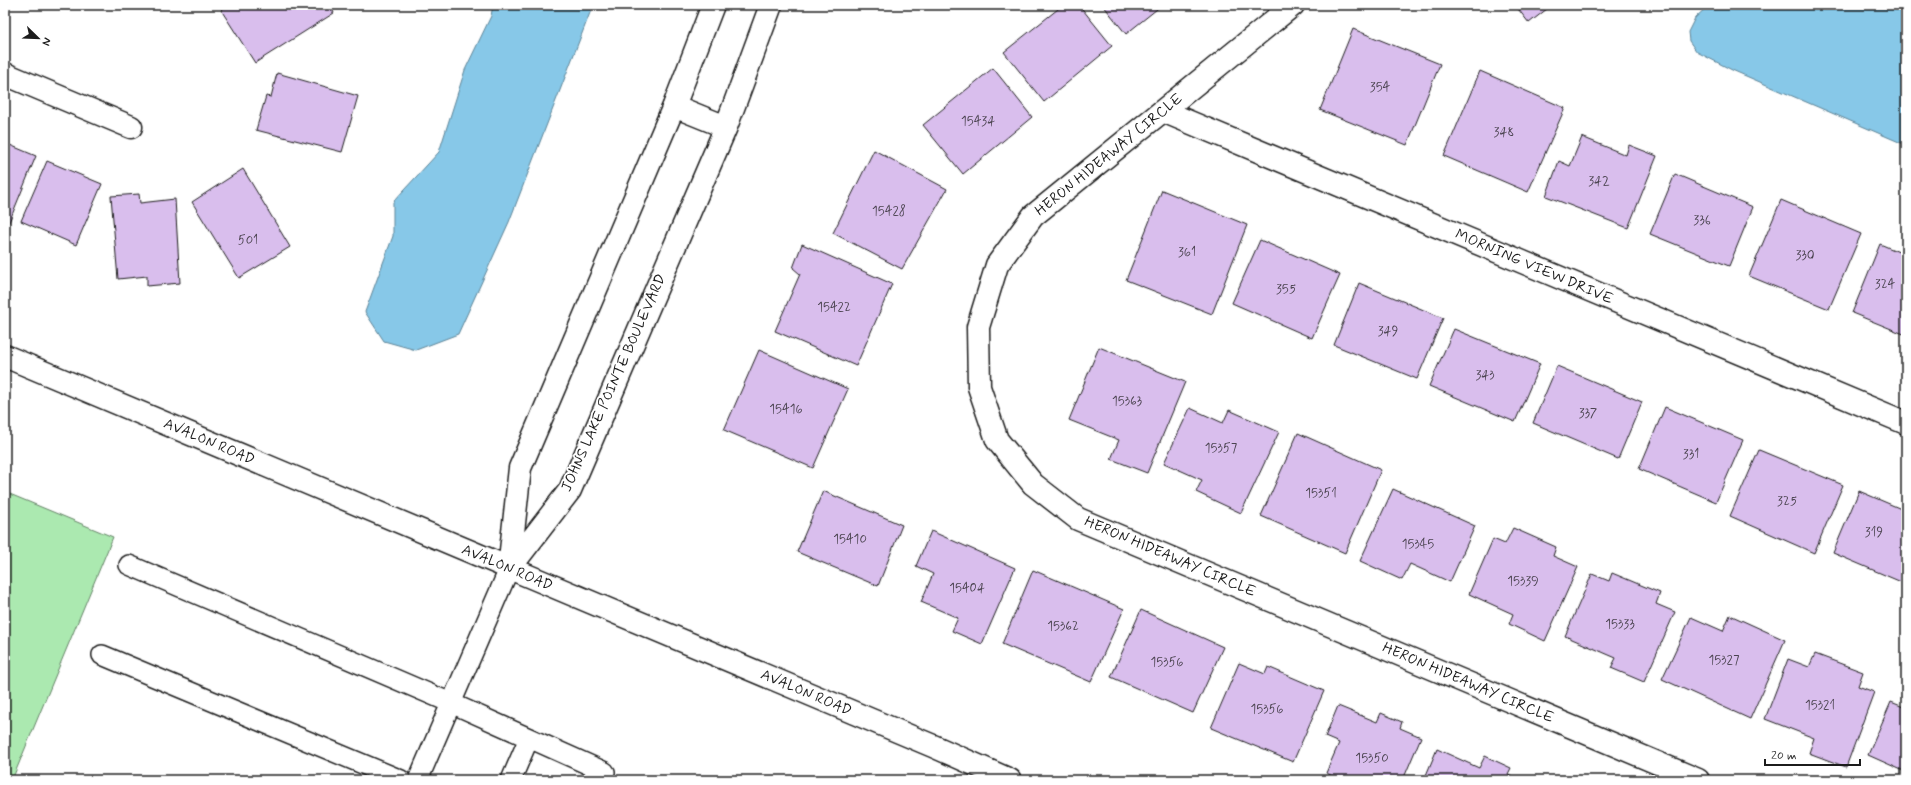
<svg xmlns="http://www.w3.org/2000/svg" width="1911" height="785" font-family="Mynerve,sans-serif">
  <rect width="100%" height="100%" fill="#fff"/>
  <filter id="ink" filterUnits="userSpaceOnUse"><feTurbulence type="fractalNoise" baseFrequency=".025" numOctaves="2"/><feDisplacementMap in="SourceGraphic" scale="8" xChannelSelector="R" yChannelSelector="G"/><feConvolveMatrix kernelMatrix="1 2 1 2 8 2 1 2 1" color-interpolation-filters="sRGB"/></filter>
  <g filter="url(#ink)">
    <path fill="#abe9b0" stroke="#648266" d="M5,492L113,537L12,780H5Z"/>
    <path fill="#87c8e8" stroke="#5c8396" d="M493,5H593L509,222L458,334L416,350L384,341L365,312L393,236V202L439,152L465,70L491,16Z
      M1709,5H1906V145L1732,70L1697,52L1689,41L1688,32L1695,18Z"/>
    <path fill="#d9beed" stroke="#1c1c1c" d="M228,5H330L334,13L255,63L221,10Z
      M1063,5H1079L1112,46L1044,102L1004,52Z
      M1103,5H1162L1126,34Z
      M1515,5H1552L1529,23Z
      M1353,29L1440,64L1407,145L1320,110Z
      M993,68L1032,117L963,174L923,125Z
      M1480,71L1565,108L1528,192L1444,156Z
      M277,73L358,96L342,152L256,130L266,96L271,97Z
      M1582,137L1626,155L1629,145L1657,156L1628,228L1546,196L1559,161L1570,166Z
      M5,143L36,156L5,232Z
      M874,150L947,189L902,269L833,233Z
      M47,161L102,184L76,245L21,221Z
      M243,169L290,247L239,278L192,202Z
      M1675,174L1753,207L1729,266L1650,234Z
      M1162,190L1247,225L1212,314L1126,280Z
      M139,194L140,203L175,199L180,283L147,286V276L118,279L111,196Z
      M1781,200L1861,234L1829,309L1749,276Z
      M1260,240L1340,275L1312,338L1232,303Z
      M802,244L892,284L856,366L775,331L800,274L793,268Z
      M1880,244L1906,255V335L1852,313Z
      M1359,283L1443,318L1417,379L1334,345Z
      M1454,329L1540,364L1515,422L1429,386Z
      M1099,347L1185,382L1147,473L1111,459L1119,440L1069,420Z
      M759,350L848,389L813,468L724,430Z
      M1557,366L1642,402L1618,459L1533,423Z
      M1665,407L1743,440L1716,502L1639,469Z
      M1190,408L1223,423L1229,410L1279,432L1241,513L1196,492L1202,480L1164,463Z
      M1298,433L1381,470L1345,553L1261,516Z
      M1759,450L1843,485L1814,553L1730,516Z
      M1393,489L1475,526L1450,582L1410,564L1402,580L1360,561Z
      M823,491L902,525L878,586L797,552Z
      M1859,491L1906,511V584L1833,553Z
      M1513,528L1556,547L1553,556L1578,567L1545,641L1509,624L1513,614L1469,594L1493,539L1505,544Z
      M931,531L1015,568L982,644L952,631L958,618L921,602L933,574L916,566Z
      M1033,570L1124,609L1091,682L1002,644Z
      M1612,573L1660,593L1656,604L1675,612L1644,682L1611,668L1616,658L1565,636L1592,574L1609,581Z
      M1141,610L1223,647L1193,713L1111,677Z
      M1730,615L1785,640L1750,719L1662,679L1691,617L1723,631Z
      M1815,654L1863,672L1858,686L1874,692L1846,767L1809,753L1814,738L1765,719L1788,659L1809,667Z
      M1239,663L1265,674L1268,667L1324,691L1293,762L1211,728Z
      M1891,702L1906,708V780H1902L1906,772L1868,755Z
      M1338,706L1377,722L1381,713L1402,722L1400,728L1421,737L1403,780H1343L1326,773L1339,743L1325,737Z
      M1437,749L1479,768L1485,756L1511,768L1508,774L1519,779L1424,780Z"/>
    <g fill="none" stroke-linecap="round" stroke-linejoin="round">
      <g stroke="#1c1c1c" stroke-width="22">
        <path id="lane" d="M129,565L451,703L605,772L601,780
          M102,655L401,780
          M418,780L509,569
          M511,780L529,738"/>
      </g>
      <g stroke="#1c1c1c" stroke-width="25">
        <path id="street" d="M1293,5L1033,216L997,265L978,327L979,387L997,440L1033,484L1078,519L1698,780
          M5,74L131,127
          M674,106L726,127
          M1163,111L1906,423
          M509,569L570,490L726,127L771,5
          M509,569L520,468L674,106L713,5"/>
      </g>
      <g stroke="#1c1c1c" stroke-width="25">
        <path id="secondary" d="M5,356L933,746L1010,780"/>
      </g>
      <use href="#lane" stroke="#fff" stroke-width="19"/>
      <use href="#street" stroke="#fff" stroke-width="22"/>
      <use href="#secondary" stroke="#fff" stroke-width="22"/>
    </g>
  </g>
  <g text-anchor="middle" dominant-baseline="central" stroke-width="3.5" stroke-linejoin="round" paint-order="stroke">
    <g font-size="13" fill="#4b4450">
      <text x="1380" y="87">354</text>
      <text x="978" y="121">15434</text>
      <text x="1504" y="132">348</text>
      <text x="1599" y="181">342</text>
      <text x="889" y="211">15428</text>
      <text x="1702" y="220">336</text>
      <text x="248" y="240">501</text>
      <text x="1187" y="252">361</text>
      <text x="1805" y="255">330</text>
      <text x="1885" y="284">324</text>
      <text x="1286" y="289">355</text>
      <text x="834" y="307">15422</text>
      <text x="1388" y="331">349</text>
      <text x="1485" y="375">343</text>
      <text x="1127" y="401">15363</text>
      <text x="786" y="409">15416</text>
      <text x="1588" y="413">337</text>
      <text x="1221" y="448">15357</text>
      <text x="1691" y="454">331</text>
      <text x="1321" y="493">15351</text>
      <text x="1787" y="501">325</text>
      <text x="1874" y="532">319</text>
      <text x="850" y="539">15410</text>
      <text x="1418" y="544">15345</text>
      <text x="1523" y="581">15339</text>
      <text x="967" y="588">15404</text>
      <text x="1620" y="624">15333</text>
      <text x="1063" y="626">15362</text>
      <text x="1724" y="660">15327</text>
      <text x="1167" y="662">15356</text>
      <text x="1820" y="705">15321</text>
      <text x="1267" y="709">15356</text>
      <text x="1372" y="758">15350</text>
    </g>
    <g font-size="15" fill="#1c1c1c" stroke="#fff">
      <text transform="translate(1109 155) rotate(-39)">HERON HIDEAWAY CIRCLE</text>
      <text transform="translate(1534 267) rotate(23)">MORNING VIEW DRIVE</text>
      <text transform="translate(614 383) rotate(-66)">JOHNS LAKE POINTE BOULEVARD</text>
      <text transform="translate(209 442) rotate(23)">AVALON ROAD</text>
      <text transform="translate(1170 557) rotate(23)">HERON HIDEAWAY CIRCLE</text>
      <text transform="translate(507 568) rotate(23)">AVALON ROAD</text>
      <text transform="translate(1468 683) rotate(23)">HERON HIDEAWAY CIRCLE</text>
      <text transform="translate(806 693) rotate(23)">AVALON ROAD</text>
    </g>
  </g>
  <rect width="1911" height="785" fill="none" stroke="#fff" stroke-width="20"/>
  <rect x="10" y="10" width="1891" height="765" fill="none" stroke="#1c1c1c" stroke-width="1.5" filter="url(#ink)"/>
  <g transform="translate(38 38) rotate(113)" stroke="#ffffff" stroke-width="3" paint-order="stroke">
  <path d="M0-3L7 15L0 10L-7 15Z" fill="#1c1c1c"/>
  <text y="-6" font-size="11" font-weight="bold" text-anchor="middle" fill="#1c1c1c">N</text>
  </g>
  <path d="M1765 759v6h95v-6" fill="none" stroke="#1c1c1c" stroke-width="2"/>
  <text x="1771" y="759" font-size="12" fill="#1c1c1c" stroke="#ffffff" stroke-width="3" paint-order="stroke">20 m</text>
</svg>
